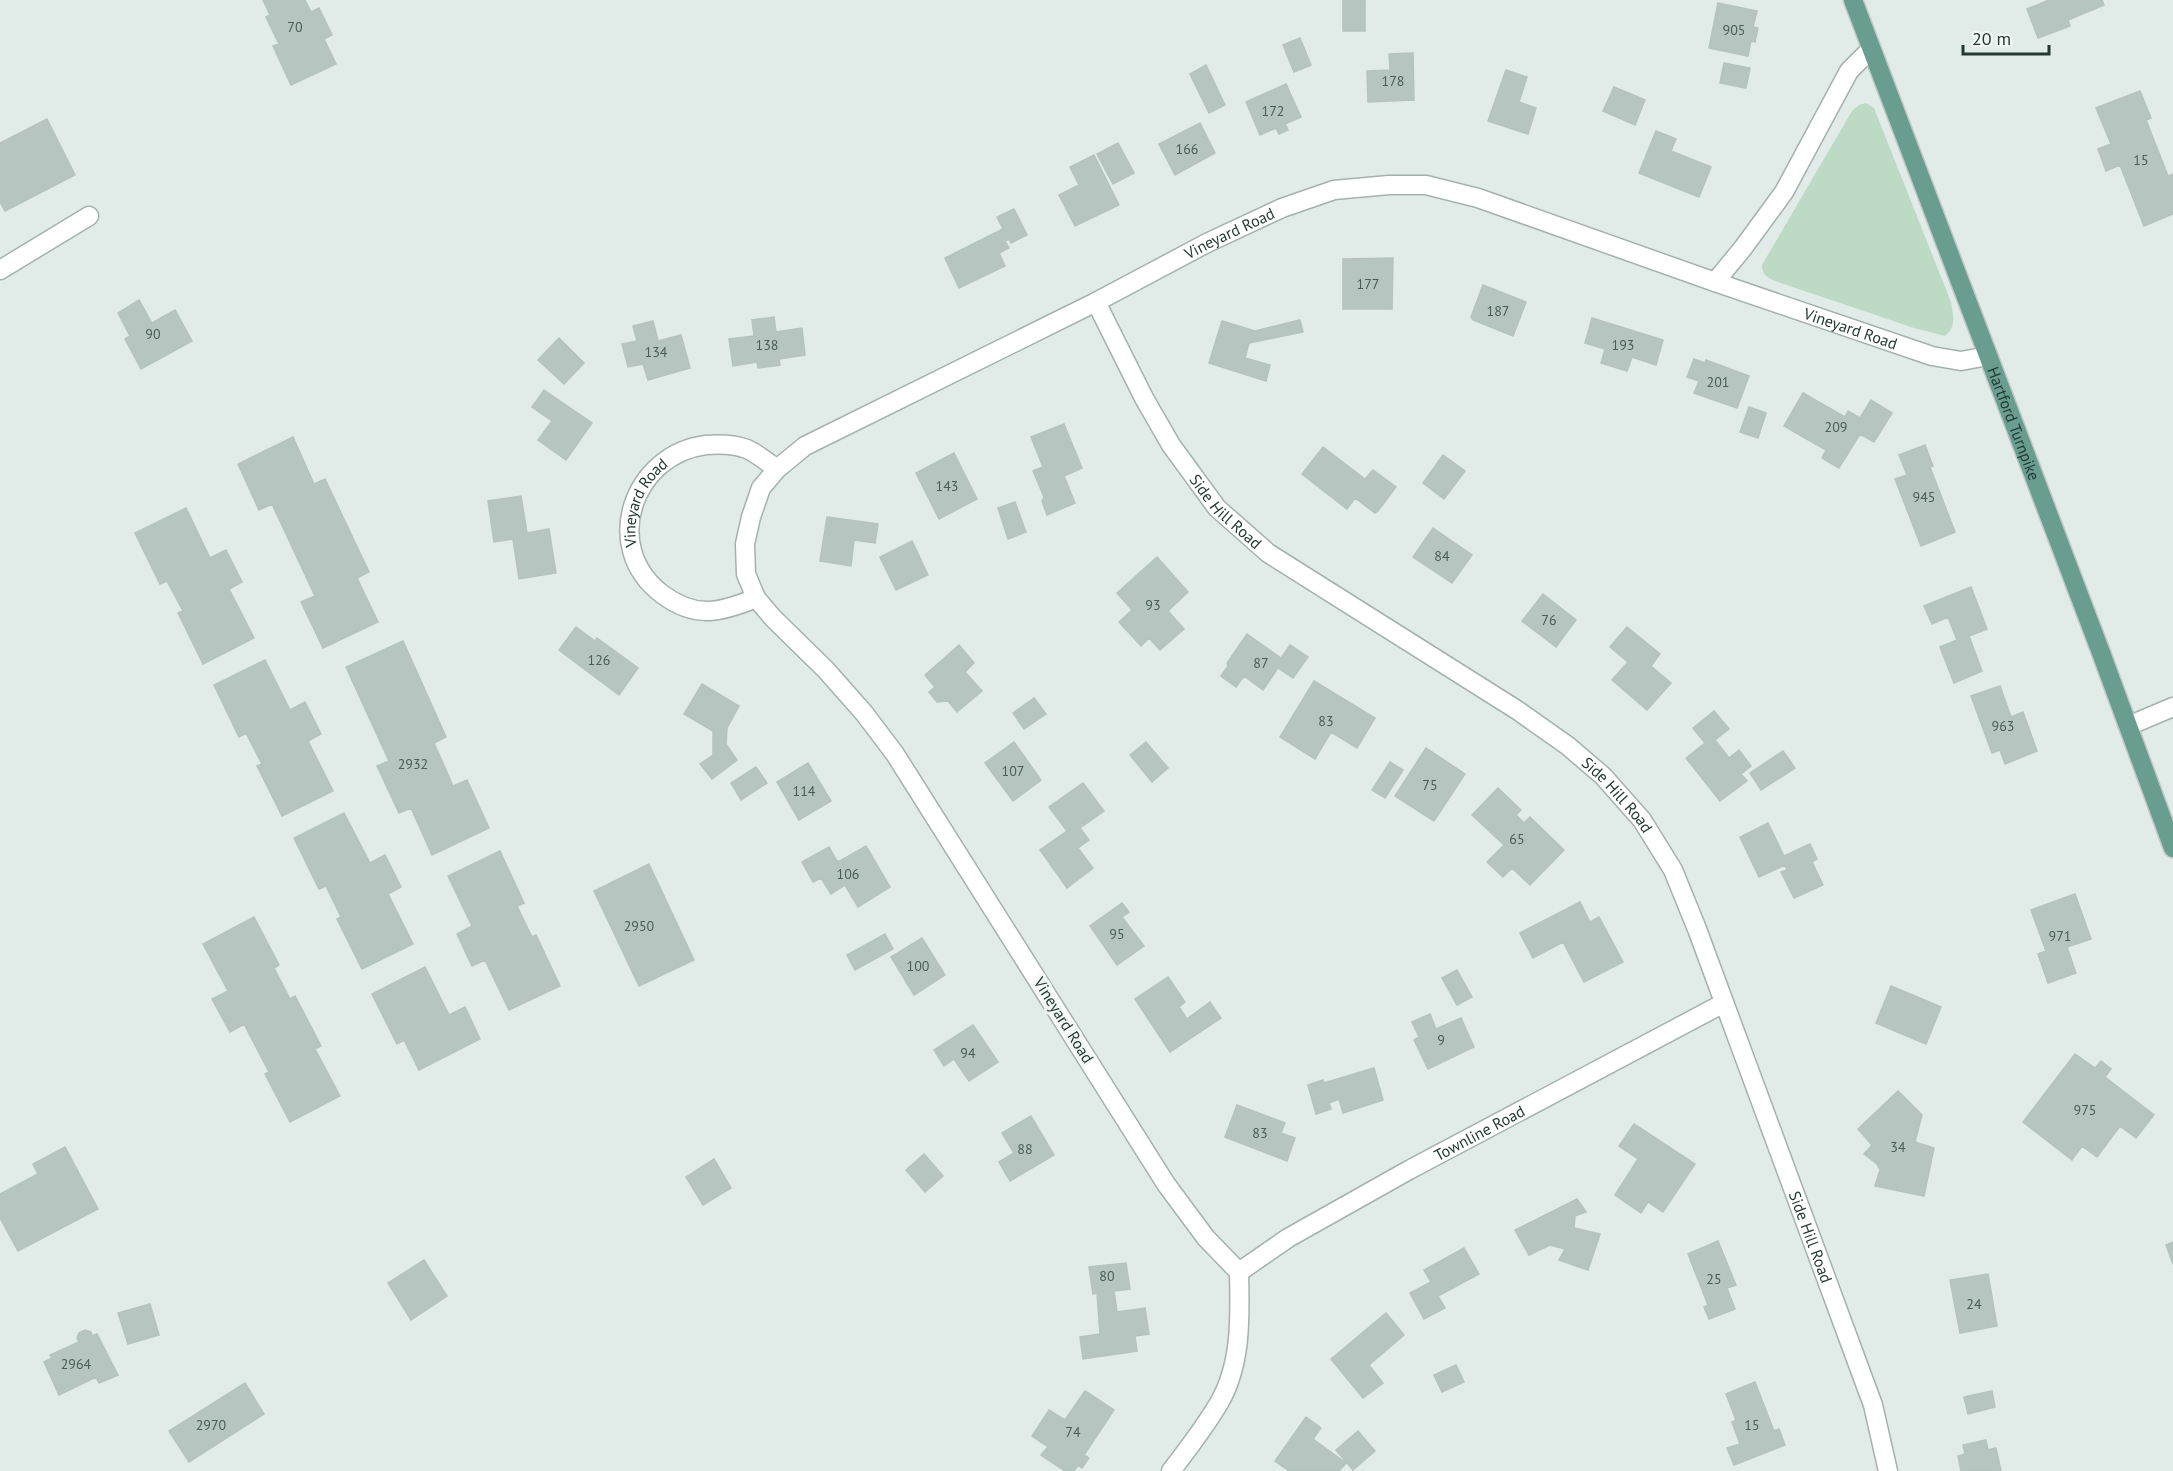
<svg xmlns="http://www.w3.org/2000/svg" width="2173" height="1471" font-family="'PT Sans',sans-serif">
  <rect width="100%" height="100%" fill="#e1ebe7"/>
  <path fill="#bcdac4" d="M1866,103L1874,108L1951,302C1953,315 1957,326 1945,336L1914,328L1775,281C1767,277 1762,275 1762,265L1852,111L1859,105Z"/>
  <path fill="#b7c5c0" stroke="#b4c4bd" stroke-width="1.5" d="M263,0H305L311,12L319,8L332,35L324,39L336,64L291,85L273,46L279,44L266,17L270,15Z
    M1343,0H1365V31H1343Z
    M2049,0H2102L2104,5L2068,20L2070,26L2038,38L2027,9Z
    M1718,3L1757,11L1753,27L1758,28L1755,42L1751,41L1748,56L1709,48Z
    M1300,38L1311,65L1294,72L1283,45Z
    M1413,53L1414,100L1368,102L1367,71L1390,70L1389,54Z
    M1724,63L1750,68L1746,88L1720,83Z
    M1206,65L1225,105L1209,113L1190,74Z
    M1506,70L1527,77L1519,102L1536,108L1528,134L1488,121Z
    M1286,84L1301,117L1285,124L1288,130L1279,134L1276,128L1260,135L1246,102Z
    M1614,87L1645,100L1635,125L1603,111Z
    M2140,91L2151,118L2146,120L2168,176L2173,174V214L2144,226L2120,165L2106,171L2098,149L2111,144L2096,108Z
    M47,119L75,175L5,211L0,202V143Z
    M1200,123L1215,153L1175,175L1159,144Z
    M1656,131L1676,139L1671,151L1711,167L1699,197L1639,173Z
    M1118,143L1134,173L1113,184L1097,154Z
    M1094,155L1119,205L1075,226L1059,195L1079,185L1070,167Z
    M1014,209L1027,235L1011,243L1009,239L1005,241L1009,248L999,253L1005,266L959,288L945,258L1003,229L997,217Z
    M1393,258L1392,309H1343V259Z
    M1483,285L1526,302L1513,336L1473,320L1471,317Z
    M139,300L152,323L175,310L192,341L141,369L125,339L130,336L118,313Z
    M774,317L776,332L802,328L805,355L779,359L780,365L758,368L757,362L733,366L729,339L754,336L752,320Z
    M1592,318L1663,340L1656,365L1632,357L1627,371L1601,363L1605,349L1585,343Z
    M1300,320L1303,332L1249,343L1245,358L1270,365L1266,381L1209,363L1222,321L1255,331Z
    M653,321L658,341L681,335L690,368L648,380L643,364L628,367L622,344L637,341L633,326Z
    M559,338L584,363L564,384L538,360Z
    M1694,359L1705,363L1706,360L1749,376L1737,408L1694,393L1699,381L1687,377Z
    M544,390L592,423L566,460L538,440L552,421L532,407Z
    M1803,393L1845,417L1848,411L1860,418L1871,400L1892,413L1874,442L1860,434L1839,468L1822,458L1826,450L1784,426Z
    M1749,407L1766,413L1758,438L1740,432Z
    M1064,424L1082,468L1064,476L1075,503L1047,515L1042,501L1044,497L1033,471L1043,467L1031,437Z
    M293,437L314,484L325,479L369,572L357,578L378,622L323,648L301,602L315,596L272,504L259,510L238,464Z
    M1925,445L1933,466L1930,467L1955,532L1921,546L1895,479L1907,475L1899,455Z
    M1323,447L1365,479L1373,470L1396,487L1378,511L1375,513L1355,498L1347,509L1302,474Z
    M954,453L977,499L939,519L916,473Z
    M1443,455L1465,471L1444,499L1423,483Z
    M521,496L527,533L549,529L556,573L519,579L513,539L494,542L488,501Z
    M1015,502L1026,532L1008,539L998,508Z
    M186,508L210,558L226,550L242,582L229,589L254,638L203,664L178,613L183,611L167,581L160,584L135,533Z
    M827,517L878,524L875,543L854,540L851,566L820,561Z
    M1433,528L1472,555L1452,583L1413,557Z
    M912,541L928,575L896,590L880,557Z
    M1157,557L1188,592L1168,611L1184,629L1160,650L1149,638L1141,646L1119,622L1132,610L1117,593Z
    M1971,587L1987,629L1969,636L1982,671L1954,683L1940,647L1957,640L1948,617L1932,624L1924,606Z
    M1543,594L1576,620L1556,647L1522,621Z
    M576,627L595,641L597,638L638,668L619,695L559,650Z
    M1627,627L1660,654L1651,666L1671,683L1647,710L1612,680L1628,662L1610,647Z
    M1247,634L1281,658L1290,645L1308,657L1293,678L1278,668L1263,690L1244,676L1236,687L1221,676L1228,666L1227,663Z
    M403,641L446,737L434,743L453,786L467,780L489,828L432,855L411,808L399,813L377,766L389,761L346,667Z
    M959,645L974,663L965,672L982,691L957,712L948,701L937,702L929,692L935,687L925,675Z
    M265,660L290,710L305,702L321,734L308,741L333,791L282,816L257,766L262,764L246,733L239,737L214,685Z
    M1314,681L1375,718L1357,748L1331,732L1315,759L1280,737Z
    M702,684L739,706L727,728L726,744L737,760L712,779L700,764L713,755V731L684,714Z
    M2000,686L2011,717L2023,712L2037,751L2005,764L2000,750L1992,753L1971,696Z
    M1034,698L1046,714L1024,729L1013,713Z
    M1714,711L1729,729L1715,740L1729,758L1739,750L1751,766L1741,774L1747,781L1720,801L1686,758L1705,743L1693,728Z
    M1014,742L1041,780L1013,801L985,763Z
    M1146,742L1168,768L1152,782L1130,755Z
    M1426,748L1465,774L1434,821L1395,796Z
    M1783,751L1795,768L1761,790L1750,773Z
    M1390,762L1403,770L1385,798L1372,790Z
    M808,763L831,801L799,820L777,782Z
    M756,767L767,783L741,800L731,783Z
    M1083,783L1104,811L1080,828L1089,840L1078,848L1093,868L1067,888L1040,850L1067,831L1049,807Z
    M1498,788L1521,810L1516,815L1524,823L1530,817L1564,850L1530,885L1512,868L1503,877L1487,862L1504,845L1472,815Z
    M344,813L370,863L385,855L401,887L388,894L413,944L362,969L337,919L341,917L326,886L319,889L294,838Z
    M1768,823L1784,856L1810,844L1817,859L1812,862L1823,885L1794,898L1781,872L1787,870L1785,865L1759,877L1740,837Z
    M866,846L890,887L858,907L845,885L831,894L821,878L813,882L802,862L829,847L837,861H840Z
    M500,851L524,903L517,906L532,937L536,935L560,986L509,1010L485,960L472,966L457,934L472,926L448,876Z
    M649,864L694,960L639,986L594,891Z
    M2075,894L2091,939L2067,947L2076,973L2048,983L2038,954L2046,951L2031,910Z
    M1580,902L1590,922L1599,917L1623,962L1584,982L1563,942L1533,958L1520,933Z
    M1122,903L1129,912L1122,917L1144,946L1117,965L1090,926Z
    M254,917L279,965L274,968L290,999L295,996L321,1046L315,1049L340,1096L290,1122L265,1074L269,1072L244,1024L230,1032L212,999L228,991L203,944Z
    M885,934L893,949L855,970L847,955Z
    M922,938L945,975L914,995L891,957Z
    M425,967L449,1015L465,1007L480,1039L419,1070L404,1040L397,1044L372,994Z
    M1457,970L1472,997L1457,1005L1442,978Z
    M1168,977L1185,1002L1179,1007L1187,1019L1210,1002L1221,1018L1170,1052L1135,999Z
    M1891,986L1941,1007L1926,1044L1876,1023Z
    M1430,1014L1436,1029L1461,1018L1474,1047L1428,1069L1414,1040L1419,1037L1412,1022Z
    M973,1025L998,1062L969,1081L954,1059L944,1066L934,1050Z
    M2075,1054L2095,1068L2101,1061L2111,1069L2105,1077L2154,1115L2136,1138L2120,1126L2097,1157L2082,1146L2072,1160L2023,1122Z
    M1374,1068L1383,1100L1343,1113L1339,1099L1329,1103L1331,1109L1316,1114L1308,1085L1323,1080L1324,1083Z
    M1898,1091L1922,1115L1915,1142L1934,1148L1924,1196L1875,1186L1880,1170L1877,1164L1864,1154L1872,1145L1858,1129Z
    M1237,1105L1285,1123L1281,1133L1295,1138L1287,1161L1225,1137Z
    M1031,1116L1054,1155L1010,1181L999,1162L1014,1153L1002,1133Z
    M1634,1124L1695,1164L1663,1212L1648,1202L1641,1213L1615,1195L1638,1159L1619,1146Z
    M65,1147L98,1209L18,1251L0,1218V1194L38,1174L33,1164Z
    M924,1154L943,1176L925,1192L906,1170Z
    M714,1159L731,1188L703,1205L686,1177Z
    M1577,1199L1586,1212L1575,1216L1574,1228L1600,1234L1588,1270L1559,1260L1565,1249L1550,1245L1529,1255L1515,1230Z
    M1718,1241L1736,1285L1727,1288L1735,1309L1709,1319L1704,1307L1708,1305L1688,1254Z
    M2173,1242V1264L2166,1245Z
    M1464,1248L1479,1274L1438,1296L1445,1308L1424,1319L1410,1293L1431,1282L1424,1270Z
    M424,1260L447,1296L411,1320L388,1283Z
    M1126,1263L1130,1289L1114,1291L1117,1312L1145,1308L1149,1334L1135,1336L1137,1351L1083,1359L1080,1337L1100,1334L1097,1293L1093,1294L1089,1267Z
    M1988,1274L1997,1326L1960,1333L1950,1280Z
    M150,1304L159,1335L128,1344L118,1313Z
    M1386,1313L1404,1335L1369,1365L1383,1383L1363,1398L1331,1359Z
    M85,1330L91,1332L92,1336L97,1334L118,1375L99,1383L96,1377L59,1395L44,1362L52,1358L50,1355L79,1342L77,1338L79,1333Z
    M1456,1365L1464,1382L1442,1392L1434,1375Z
    M1755,1382L1774,1431L1779,1429L1785,1445L1734,1465L1727,1448L1740,1444L1732,1422L1736,1420L1726,1394Z
    M245,1383L264,1414L189,1462L169,1431Z
    M1085,1391L1114,1410L1084,1455L1089,1458L1082,1468L1078,1465L1074,1471H1065L1041,1455L1048,1447L1032,1436L1049,1410L1065,1420Z
    M1992,1391L1995,1407L1968,1414L1964,1397Z
    M1306,1417L1321,1428L1313,1439L1346,1463L1339,1471H1289L1275,1461Z
    M1358,1431L1375,1451L1353,1470L1336,1450Z
    M1986,1440L1988,1450L1996,1448L2001,1471H1961L1958,1456L1965,1454L1963,1445Z"/>
  <g fill="none" stroke-linecap="round" stroke-linejoin="round">
    <g stroke="#a4b2ae" stroke-width="21">
      <g id="minor">
        <path d="M0,270L89,216"/>
        <path d="M1715,282L1743,248L1784,192L1849,71L1871,49"/>
        <path id="s1" d="M1096,302L1144,398L1171,445L1217,508L1268,553L1517,710L1568,746L1603,776L1642,820L1673,870L1697,929L1873,1405L1888,1471"/>
        <path id="s2" d="M756,598C720,613 695,619 662,594C600,547 633,454 706,445C719,444 734,444 747,449C758,454 767,462 777,469"/>
        <path d="M2128,726L2173,707"/>
        <path id="s3" d="M1239,1272L1288,1238L1409,1170L1724,1003"/>
        <path id="s4" d="M1171,1471C1188,1449 1205,1427 1219,1403C1242,1364 1240,1315 1239,1272L1206,1238L1166,1184L895,754L864,713L826,670L773,618L756,598L746,574L745,544L751,517L761,488L777,469L805,446L1096,302L1207,243L1282,208L1334,190L1389,185H1426L1478,198L1715,282L1932,356L1961,361L1988,356"/>
      </g>
    </g>
    <g stroke="#c1c8c6" stroke-width="21">
      <g id="major">
        <path id="s5" d="M1853,0L2100,650L2173,848"/>
      </g>
    </g>
    <use href="#minor" stroke="#fff" stroke-width="18"/>
    <use href="#major" stroke="#699d90" stroke-width="18"/>
  </g>
  <g text-anchor="middle" dominant-baseline="central" stroke-width="6" stroke-linejoin="round" paint-order="stroke">
    <g font-size="14" fill="#485d57">
      <text x="295" y="27">70</text>
      <text x="1734" y="30">905</text>
      <text x="1393" y="81">178</text>
      <text x="1273" y="111">172</text>
      <text x="1187" y="149">166</text>
      <text x="2141" y="160">15</text>
      <text x="1368" y="284">177</text>
      <text x="1498" y="311">187</text>
      <text x="153" y="334">90</text>
      <text x="767" y="345">138</text>
      <text x="1623" y="345">193</text>
      <text x="656" y="352">134</text>
      <text x="1718" y="382">201</text>
      <text x="1836" y="427">209</text>
      <text x="947" y="486">143</text>
      <text x="1924" y="497">945</text>
      <text x="1442" y="556">84</text>
      <text x="1153" y="605">93</text>
      <text x="1549" y="620">76</text>
      <text x="599" y="660">126</text>
      <text x="1261" y="663">87</text>
      <text x="1326" y="721">83</text>
      <text x="2003" y="726">963</text>
      <text x="413" y="764">2932</text>
      <text x="1013" y="771">107</text>
      <text x="1430" y="785">75</text>
      <text x="804" y="791">114</text>
      <text x="1517" y="839">65</text>
      <text x="848" y="874">106</text>
      <text x="639" y="926">2950</text>
      <text x="1117" y="934">95</text>
      <text x="2060" y="936">971</text>
      <text x="918" y="966">100</text>
      <text x="1441" y="1040">9</text>
      <text x="968" y="1053">94</text>
      <text x="2085" y="1110">975</text>
      <text x="1260" y="1133">83</text>
      <text x="1898" y="1147">34</text>
      <text x="1025" y="1149">88</text>
      <text x="1107" y="1276">80</text>
      <text x="1714" y="1279">25</text>
      <text x="1974" y="1304">24</text>
      <text x="76" y="1364">2964</text>
      <text x="211" y="1425">2970</text>
      <text x="1752" y="1425">15</text>
      <text x="1073" y="1432">74</text>
    </g>
    <g font-size="16" fill="#233a34" stroke="#f2f7f5">
      <text stroke="none"><textPath href="#s4" startOffset="1700">Vineyard Road</textPath></text>
      <text stroke="none"><textPath href="#s4" startOffset="2354">Vineyard Road</textPath></text>
      <text stroke="none"><textPath href="#s5" startOffset="453">Hartford Turnpike</textPath></text>
      <text stroke="none"><textPath href="#s2" startOffset="206">Vineyard Road</textPath></text>
      <text stroke="none"><textPath href="#s1" startOffset="248">Side Hill Road</textPath></text>
      <text stroke="none"><textPath href="#s1" startOffset="734">Side Hill Road</textPath></text>
      <text transform="translate(1064 1020) rotate(58)">Vineyard Road</text>
      <text stroke="none"><textPath href="#s3" startOffset="278">Townline Road</textPath></text>
      <text stroke="none"><textPath href="#s1" startOffset="1220">Side Hill Road</textPath></text>
    </g>
  </g>
  <path d="M1963 45v9h86v-9" fill="none" stroke="#233a34" stroke-width="3"/>
  <text x="1972" y="45" font-size="18" fill="#233a34" stroke="#f2f7f5" stroke-width="4.5" paint-order="stroke">20 m</text>
</svg>
